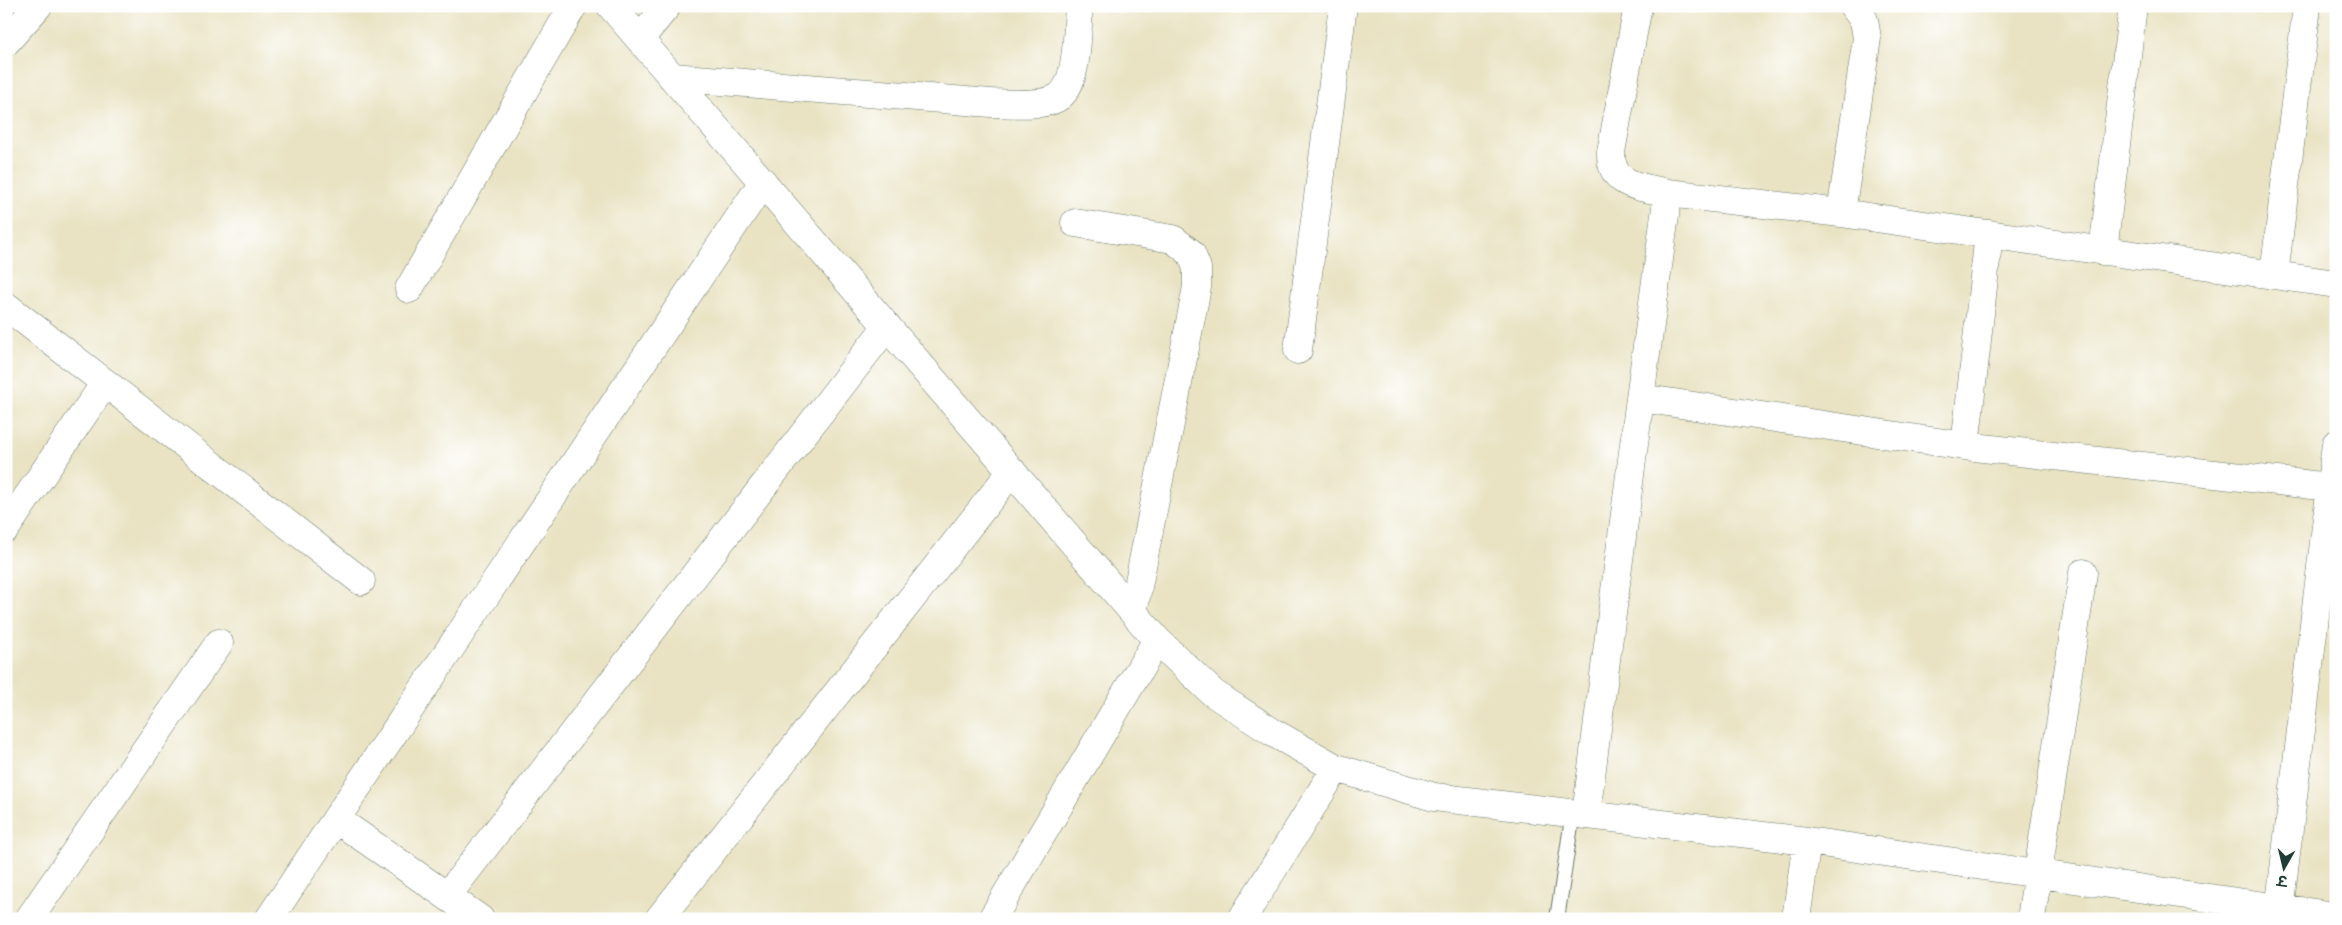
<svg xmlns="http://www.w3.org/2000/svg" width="2342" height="925" font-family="'Indie Flower','Playpen Sans Deva',sans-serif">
  <rect width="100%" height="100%" fill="#fff"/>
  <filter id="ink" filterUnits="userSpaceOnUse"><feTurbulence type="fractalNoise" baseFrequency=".02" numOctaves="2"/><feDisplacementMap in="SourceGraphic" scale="10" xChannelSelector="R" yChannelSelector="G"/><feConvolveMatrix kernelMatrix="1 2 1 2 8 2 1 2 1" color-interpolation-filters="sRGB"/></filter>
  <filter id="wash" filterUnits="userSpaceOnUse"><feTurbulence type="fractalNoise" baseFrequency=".0096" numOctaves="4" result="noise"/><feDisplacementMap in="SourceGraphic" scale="20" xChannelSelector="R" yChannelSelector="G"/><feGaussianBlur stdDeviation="1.12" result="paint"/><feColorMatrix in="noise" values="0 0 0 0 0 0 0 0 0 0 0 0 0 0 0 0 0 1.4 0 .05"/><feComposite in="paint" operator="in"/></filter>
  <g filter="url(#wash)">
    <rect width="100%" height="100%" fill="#e9e3c3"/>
  </g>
  <g filter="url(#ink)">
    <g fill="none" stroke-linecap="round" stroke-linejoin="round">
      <g stroke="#676" stroke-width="16">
        <path id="lane" d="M1557,919L1573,812"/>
      </g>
      <g stroke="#676" stroke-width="29">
        <path id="street" d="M611,6L1157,640
          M1638,6L1611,152C1610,187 1641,186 1668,193
          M640,39L667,6
          M6,42L38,6
          M672,77L991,103C1009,103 1041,107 1057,98C1079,86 1077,30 1079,6
          M1841,213L1867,38L1864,20L1853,6
          M1075,223L1173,239L1191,253L1197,268V287L1133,612
          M2103,251L2133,6
          M2274,275L2307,6
          M409,289L573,6
          M6,306L361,581
          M1298,350L1343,6
          M1965,446L1989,234
          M2330,487L1965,446L1640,398L1668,193L1841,213L2336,284
          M6,528L105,383
          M1586,814L1640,398
          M336,819L480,919
          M447,896L887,326
          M29,919L219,643
          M269,919L763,182
          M659,919L1012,471
          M992,919L1157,640L1213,693L1272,732L1336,768L1434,797L1807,841L2336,916
          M1242,919L1336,768
          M1796,919L1807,841
          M2031,919L2083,573
          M2278,919L2336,444"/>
      </g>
      <use href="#lane" stroke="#fff" stroke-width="14"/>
      <use href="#street" stroke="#fff" stroke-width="28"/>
    </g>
  </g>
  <rect width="2342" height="925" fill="none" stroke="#fff" stroke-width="25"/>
  <g transform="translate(2284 868) rotate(188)" stroke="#ffffff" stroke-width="4" paint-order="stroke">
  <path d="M0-4L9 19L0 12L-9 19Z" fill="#1f3d34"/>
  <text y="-8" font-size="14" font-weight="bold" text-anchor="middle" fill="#1f3d34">उ</text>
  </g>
</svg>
